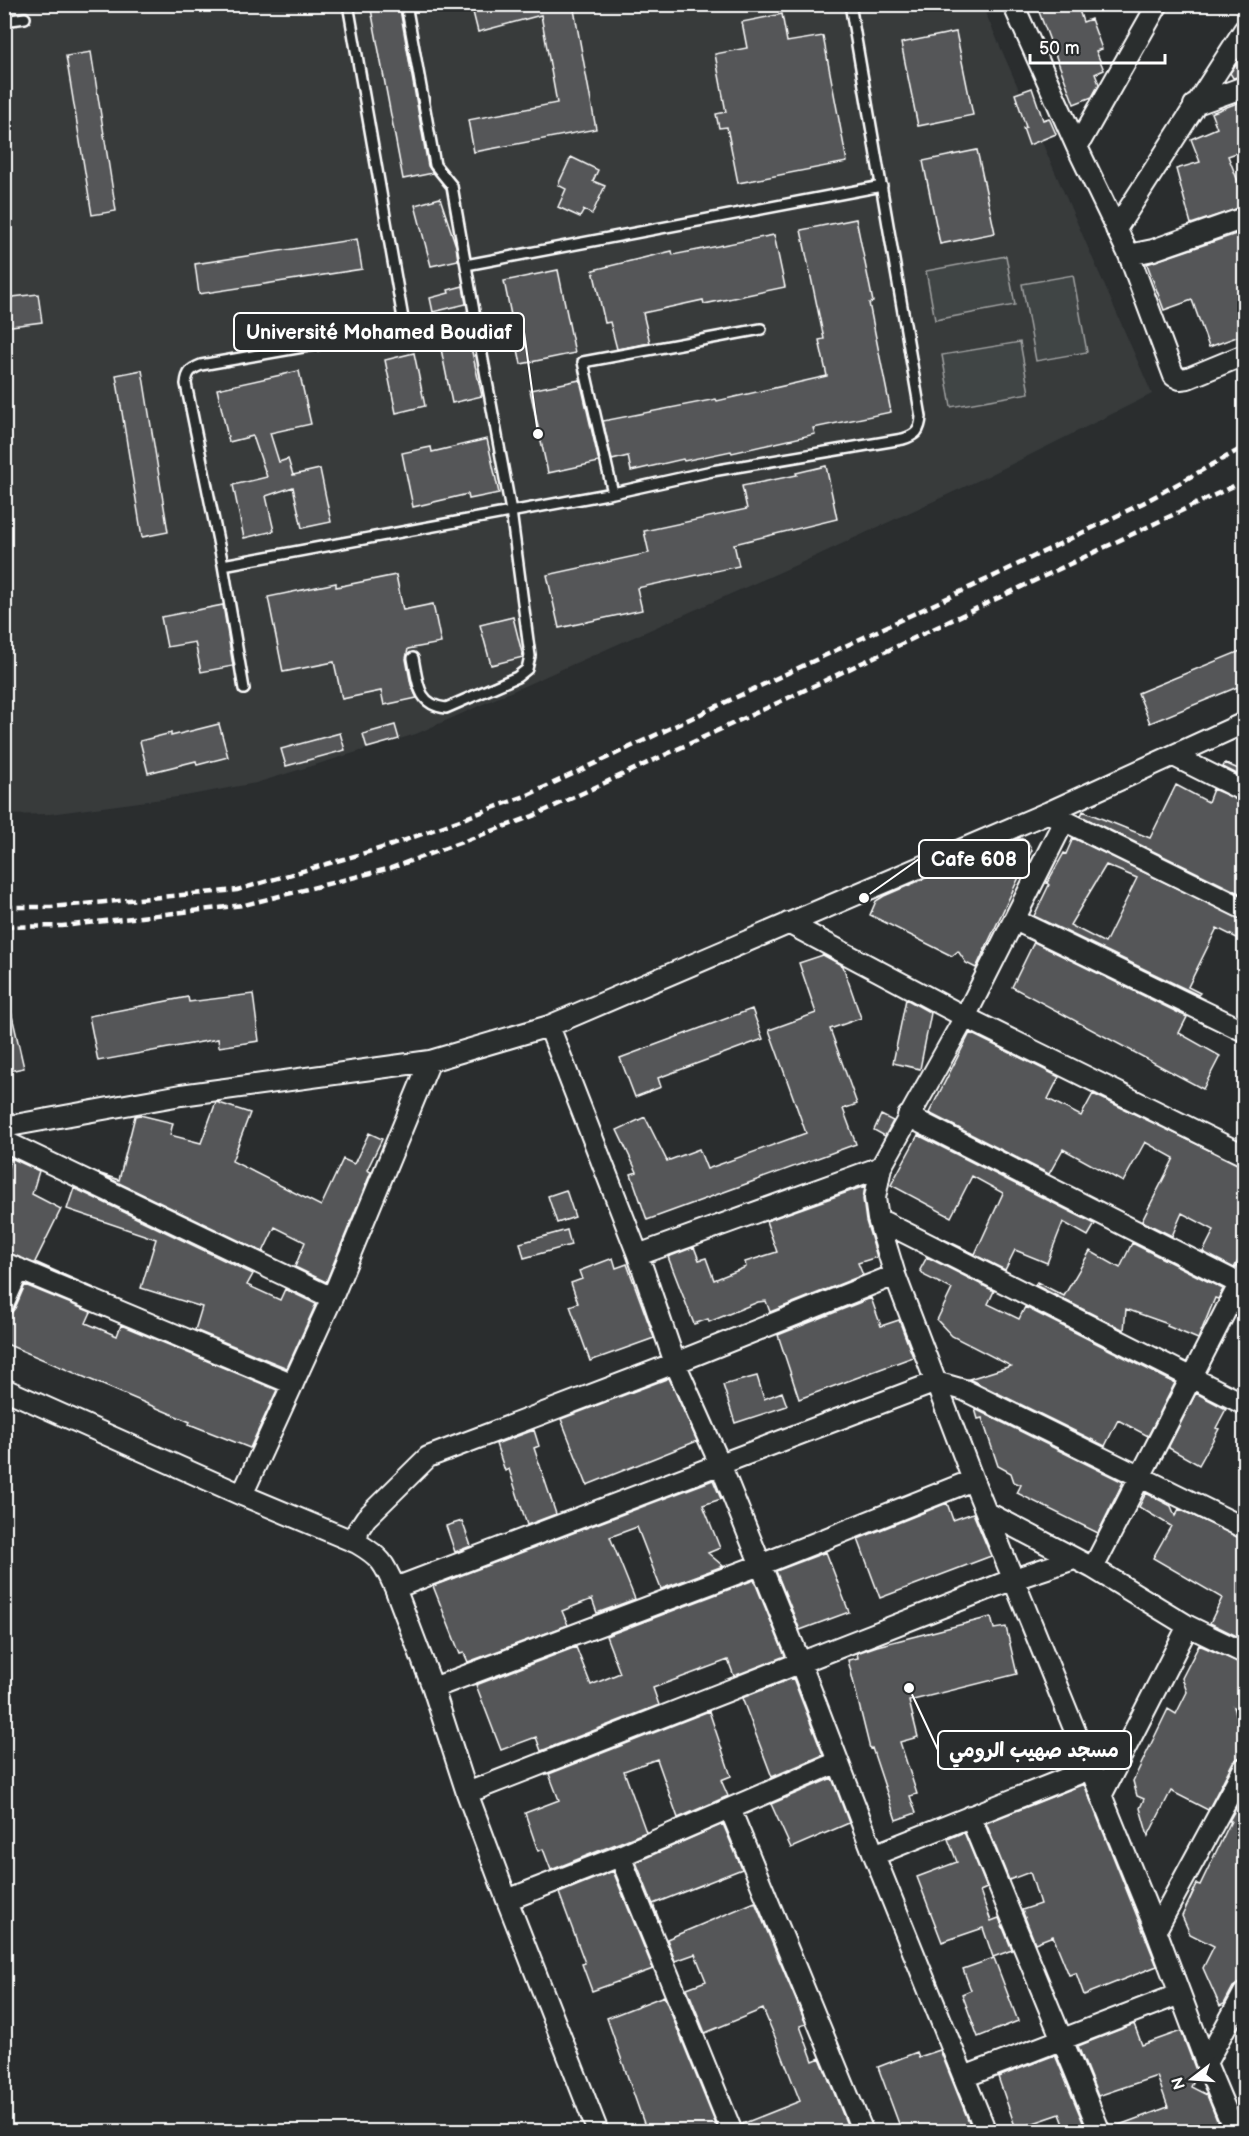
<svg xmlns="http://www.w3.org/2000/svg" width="1249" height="2136" font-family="'Balsamiq Sans','Playpen Sans Arabic',sans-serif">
  <rect width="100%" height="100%" fill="#2a2d2e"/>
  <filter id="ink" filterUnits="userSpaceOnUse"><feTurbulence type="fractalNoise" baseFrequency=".0167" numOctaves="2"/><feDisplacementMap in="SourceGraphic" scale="12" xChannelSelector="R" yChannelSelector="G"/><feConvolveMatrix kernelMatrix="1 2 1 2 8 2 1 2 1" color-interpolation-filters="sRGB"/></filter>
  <g filter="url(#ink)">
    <path fill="#373a3b" d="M4,5H982L1152,394L990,475L805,561L416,734L256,783L185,796L50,814L5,815Z"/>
    <path fill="#414445" stroke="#a0a2a2" stroke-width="1.5" d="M1006,256L1015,305L935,320L926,271Z
      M1073,275L1087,352L1036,361L1022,284Z
      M1020,342L1029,393L951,407L942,355Z"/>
    <path fill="#555758" stroke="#fff" stroke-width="1.5" fill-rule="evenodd" d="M370,4H399L428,166L433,173L403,179Z
      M471,4H573L596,129L474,152L468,120L557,103L541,15L478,32Z
      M1036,4H1077L1083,22L1091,19L1102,49L1096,51L1104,70L1095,74L1099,84L1092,97L1074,104Z
      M782,14L787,42L823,36L847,162L738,183L727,127L719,128L716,114L726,112L715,54L747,48L742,22Z
      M956,32L973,115L918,126L901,43Z
      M1245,51V75L1233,78L1230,73Z
      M91,52L116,211L92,215L66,56Z
      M1032,88L1043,120L1049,118L1056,134L1029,145L1023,128L1026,127L1015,94Z
      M1245,100V150L1228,156L1245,199V206L1191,224L1176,169L1200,162L1191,139L1217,128L1211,113Z
      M977,150L995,233L940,244L923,161Z
      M571,157L598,170L593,181L605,186L592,214L584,210L580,217L558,207L566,189L558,185Z
      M440,198L456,246L458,260L431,266L415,205Z
      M856,219L873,302L869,303L891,412L813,428L815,434L732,453L731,451L684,461L683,459L631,471L628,456L612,460L603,421L716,399L717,401L827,376L819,340L824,339L801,230Z
      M1245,231V334L1209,347L1192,300L1164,310L1147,264Z
      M774,235L785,287L704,304L703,300L643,313L650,343L617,349L610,322L605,323L593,270L672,251L673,255Z
      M357,239L362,269L199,294L195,264Z
      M558,270L575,353L521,364L504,281Z
      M463,286L466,304L433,312L430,298L449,293L448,290Z
      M38,294L42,322L4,327V298Z
      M470,343L482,396L452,403L441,349Z
      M414,353L425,406L396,413L385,360Z
      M142,370L168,532L142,537L116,375Z
      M299,371L311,424L270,433L279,462L288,459L293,475L320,469L331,522L302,528L293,487L266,496L274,531L244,538L233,485L267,477L253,436L229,442L217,389Z
      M580,380L599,462L548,473L530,390Z
      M487,439L499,493L469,499L468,494L413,507L402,453L431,447L432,452Z
      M826,466L837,519L734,544L739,566L637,588L642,610L559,628L547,575L649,553L644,531L747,509L742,486L797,475L796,473Z
      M396,575L403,610L433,604L441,643L408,649L406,659L411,685L417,698L384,705L381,691L342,699L334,662L283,672L268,597L336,583V587Z
      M223,605L233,666L201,672L195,642L167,647L161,617Z
      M513,617L523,657L491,665L480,625Z
      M1245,649V684L1150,723L1138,693Z
      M219,724L228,757L197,765L196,761L148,773L140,741L171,733V736Z
      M395,725L399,739L367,748L363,734Z
      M340,733L345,750L286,766L281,749Z
      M1225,763L1245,772V778L1223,767Z
      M1176,785L1208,802L1213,789L1245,803V896L1081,816L1083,811L1150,838Z
      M1020,838L1027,841L1032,850L976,968L966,963L958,951L952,956L870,915L876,901L884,896L965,861L968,863L982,854Z
      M1073,838L1245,921V942L1217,928L1188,987L1200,993L1198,995L1034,916L1049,885L1047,883L1064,853L1066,854ZM1106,865L1137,878L1105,943L1070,925Z
      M1034,942L1187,1017L1179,1033L1220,1056L1203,1089L1012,987Z
      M823,955L843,966L861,1018L830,1029L857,1104L843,1109L856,1144L647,1220L631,1174L637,1172L617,1130L645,1117L667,1161L699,1149L707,1169L806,1133L769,1030L816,1013L799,963Z
      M253,994L259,1041L219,1047L218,1039L98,1061L89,1016L188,997L189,1002Z
      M906,999L931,1013L920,1069L893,1063Z
      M10,1007L24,1068L4,1072V1008Z
      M752,1009L763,1039L658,1078L661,1087L635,1097L620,1058Z
      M970,1033L1059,1077L1048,1099L1081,1116L1093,1094L1245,1167V1248L1234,1268L1203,1252L1214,1230L1182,1213L1172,1236L1142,1221L1174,1158L1145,1142L1123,1182L1063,1149L1049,1174L929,1113Z
      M216,1102L250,1113L232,1161L321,1206L343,1159L354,1164L369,1133L382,1139L367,1170L371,1172L326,1282L295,1267L305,1242L275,1227L263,1252L98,1173L119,1180L135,1116L140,1115L173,1123L170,1135L201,1143Z
      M881,1115L893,1121L885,1136L874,1130Z
      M918,1135L1095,1224L1088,1236L1063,1222L1047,1263L1015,1250L1005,1270L937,1236L975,1254L1003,1193L972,1176L951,1217L891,1185Z
      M11,1158L39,1171L32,1194L61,1209L35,1262L94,1288L4,1251V1177Z
      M865,1186L863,1199L866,1221L877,1257L858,1263L863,1275L770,1312L766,1301L758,1302L709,1322L708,1319L694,1324L668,1257L694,1247L699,1260L706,1258L714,1280L746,1267L745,1262L777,1252L766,1221Z
      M74,1188L253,1274L247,1285L280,1300L285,1289L316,1304L287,1368L195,1330L202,1307L141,1288L156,1239L67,1209Z
      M566,1190L575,1217L557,1223L548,1196Z
      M567,1230L571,1245L524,1258L520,1243Z
      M1132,1243L1223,1289L1218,1299L1215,1298L1198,1339L1167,1326L1168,1324L1126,1309L1124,1330L1035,1285L1037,1282L1064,1296L1090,1251L1120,1268Z
      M927,1257L994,1291L988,1304L1019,1319L1025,1307L1175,1383L1148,1436L1118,1420L1105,1446L969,1379L1011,1366L952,1336L937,1320L952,1289L925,1276L920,1270Z
      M613,1258L616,1268L627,1264L654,1338L590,1361L570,1306L578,1303L571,1283L582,1279L579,1271Z
      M25,1285L91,1312L86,1323L117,1336L121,1325L277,1390L250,1448L189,1424L190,1422L157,1408L4,1343V1315L11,1313L15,1308Z
      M871,1298L881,1326L899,1320L913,1357L799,1399L778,1335Z
      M757,1376L764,1399L782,1392L787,1406L735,1423L723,1385Z
      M669,1378L697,1441L587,1485L561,1419Z
      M1196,1393L1226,1409L1216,1428L1219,1429L1199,1465L1169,1448V1446Z
      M975,1409L1123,1482L1098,1533L1017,1493L1021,1485L1014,1482L1011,1473L998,1466L982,1418L978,1419Z
      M534,1430L539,1446L534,1448L556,1514L527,1525L509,1469L505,1471L496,1444Z
      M713,1480L721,1499L703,1505L720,1548L708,1553L723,1566L661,1589L637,1527L610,1537L635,1599L597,1613L592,1599L562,1611L568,1625L468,1662L464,1653L460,1654L433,1586Z
      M1146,1493L1171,1506L1175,1516L1179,1509L1245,1540V1640L1210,1623L1222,1598L1153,1558L1171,1526L1139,1507Z
      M947,1503L953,1520L973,1513L991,1556L880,1598L858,1539Z
      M462,1521L471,1546L455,1552L446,1526Z
      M826,1552L849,1612L800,1630L776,1571Z
      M754,1580L785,1656L734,1676L728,1660L653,1688L659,1705L541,1751L536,1737L501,1750L476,1685L576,1647L591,1685L620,1673L606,1636Z
      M991,1617L994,1629L1006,1627L1017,1674L909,1701L918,1737L900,1742L917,1794L910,1796L916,1813L896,1820L872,1748L870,1749L848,1660L858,1658L857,1653L877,1646Z
      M1199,1645L1245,1665V1713L1234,1707L1245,1743V1756L1238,1758L1233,1762L1208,1810L1171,1791L1148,1836L1140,1808L1144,1799L1137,1796L1133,1781L1168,1709L1176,1714L1187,1692L1182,1678Z
      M793,1678L823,1755L772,1777L742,1698Z
      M709,1711L731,1776L721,1780L728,1796L678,1818L657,1759L624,1771L646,1832L551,1870L543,1849L538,1851L525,1813L559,1800L549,1774Z
      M832,1778L849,1823L791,1848L771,1804Z
      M1084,1784L1157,1966L1084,1995L1076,1973L1069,1975L1053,1936L1035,1943L1022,1910L1040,1904L1030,1872L1009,1880L986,1823Z
      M1245,1792V1974L1241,1982L1233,1987L1224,2004L1220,2006L1203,1968L1214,1946L1190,1934L1182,1916L1197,1884L1200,1885L1231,1821H1229Z
      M723,1824L742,1869L653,1904L660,1922L636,1862Z
      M964,1832L987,1888L980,1891L991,1921L999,1918L1012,1950L993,1957L983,1928L942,1942L917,1877L957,1862L948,1839Z
      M613,1871L653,1969L592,1991L582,1964L585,1963L559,1893Z
      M755,1902L806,2024L800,2026L813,2061L820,2058L850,2132H744L742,2124L800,2101L775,2037L763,2009L705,2033L687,1988L706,1981L695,1954L675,1961L667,1939Z
      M994,1958L1018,2021L978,2037L962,1994L971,1990L963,1969Z
      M664,1996L719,2132H647L607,2018Z
      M1134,2024L1142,2045L1181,2031L1197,2073L1191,2087L1207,2095L1218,2123L1196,2132H1112L1111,2128L1168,2107L1157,2076L1098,2096L1078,2046Z
      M940,2050L973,2132H902L878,2067L917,2052L919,2057Z
      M1055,2055L1087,2132H1067L1060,2114L1016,2129L998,2077Z"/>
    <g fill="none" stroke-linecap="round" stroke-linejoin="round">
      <g stroke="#fff" stroke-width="14">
        <path id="service" d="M348,4L405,330
          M406,4L435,165L452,186L475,317L201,365C191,369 187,372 186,384L223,565L613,493L712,471L903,439C916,435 920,431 921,417L850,4
          M4,21L25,18
          M466,265L882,186
          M613,493L583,362L761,329
          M223,565L244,689
          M413,658C418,682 417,705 446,708L517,677L527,669L530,656L511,511L475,317"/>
      </g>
      <g stroke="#fff" stroke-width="24">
        <path id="minor" d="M1013,4L1077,147L1129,255L1174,376L1180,379L1188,378L1244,355
          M1194,105L1244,87
          M1077,147L1158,4
          M1116,229L1244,30
          M1129,255L1153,250L1244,218
          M1174,756L1244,791
          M1053,815L1244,909
          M1064,821L965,1017L881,1167L875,1198L878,1219L895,1275L973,1480L1156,1930L1206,2063L1235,2132
          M1015,920L1244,1031
          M788,923L965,1017L1244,1155
          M549,1026L638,1255L675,1363L720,1464L800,1662L874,1855L986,2132
          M908,1116L1240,1284
          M4,1127L181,1095L430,1061L549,1026L1049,812L1244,723
          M4,1141L332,1298
          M878,1219L1244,1404
          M638,1255L881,1167
          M4,1263L293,1384
          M4,1303L19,1269
          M4,1389L242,1495L332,1298L430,1061
          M242,1495L357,1543
          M986,1512L1093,1568L1188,1626
          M1093,1568L1244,1275
          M395,1588C384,1563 381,1557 357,1543L358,1530L366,1518L428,1457L675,1363L895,1275
          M433,1688L395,1588L936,1382L964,1390L1244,1528
          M467,1793L433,1688L760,1565L973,1480
          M1101,1796L1188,1626L1244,1653
          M730,1809L863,2132
          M970,1816L1100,2132
          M874,1855L1090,1769
          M507,1900L467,1793L1014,1579L1074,1559
          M1156,1930L1244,1768
          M1206,2063L1244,1993
          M964,2077L1180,1994
          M598,2132L507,1900L620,1856
          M732,2132L620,1856L838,1762"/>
      </g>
      <use href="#service" stroke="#2a2d2e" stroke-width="9"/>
      <use href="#minor" stroke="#2a2d2e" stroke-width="20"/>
      <path stroke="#fff" stroke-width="4.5" stroke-dasharray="9 4.5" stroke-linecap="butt" d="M4,907H51L237,890L392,845L528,795L992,577L1143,503L1244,447
        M4,927L62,926L244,905L391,868L533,816L788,698L1244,481"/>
    </g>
  </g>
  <path fill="none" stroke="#fff" stroke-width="2" d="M538 434L524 332M864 898L919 859M909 1688L938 1750"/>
  <g fill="#fff" stroke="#2a2d2e" stroke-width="2">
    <circle cx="538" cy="434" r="6"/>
    <circle cx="864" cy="898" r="6"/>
    <circle cx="909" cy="1688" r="6"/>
  </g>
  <g fill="#2a2d2e" stroke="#fff" stroke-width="2">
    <rect x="234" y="313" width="290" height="38" rx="6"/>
    <rect x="919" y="840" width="110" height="38" rx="6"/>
    <rect x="938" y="1731" width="193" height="38" rx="6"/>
  </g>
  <g font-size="20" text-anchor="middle" font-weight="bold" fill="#fff">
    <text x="379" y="339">Université Mohamed Boudiaf</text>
    <text x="974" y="866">Cafe 608</text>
    <text x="1034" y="1757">مسجد صهيب الرومي</text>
  </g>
  <rect width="1249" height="2136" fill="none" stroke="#2a2d2e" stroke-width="24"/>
  <rect x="12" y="12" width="1225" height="2112" fill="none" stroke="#fff" stroke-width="2" filter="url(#ink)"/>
  <g transform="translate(1192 2079) rotate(253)" stroke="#2a2d2e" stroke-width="4.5" paint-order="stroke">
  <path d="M0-4.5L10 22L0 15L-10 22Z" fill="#ffffff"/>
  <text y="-9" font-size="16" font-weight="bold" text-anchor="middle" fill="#ffffff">N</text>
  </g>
  <path d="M1030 54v9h135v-9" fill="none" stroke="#ffffff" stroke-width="3"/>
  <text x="1039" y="54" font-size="18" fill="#ffffff" stroke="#2a2d2e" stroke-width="4.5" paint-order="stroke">50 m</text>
</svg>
